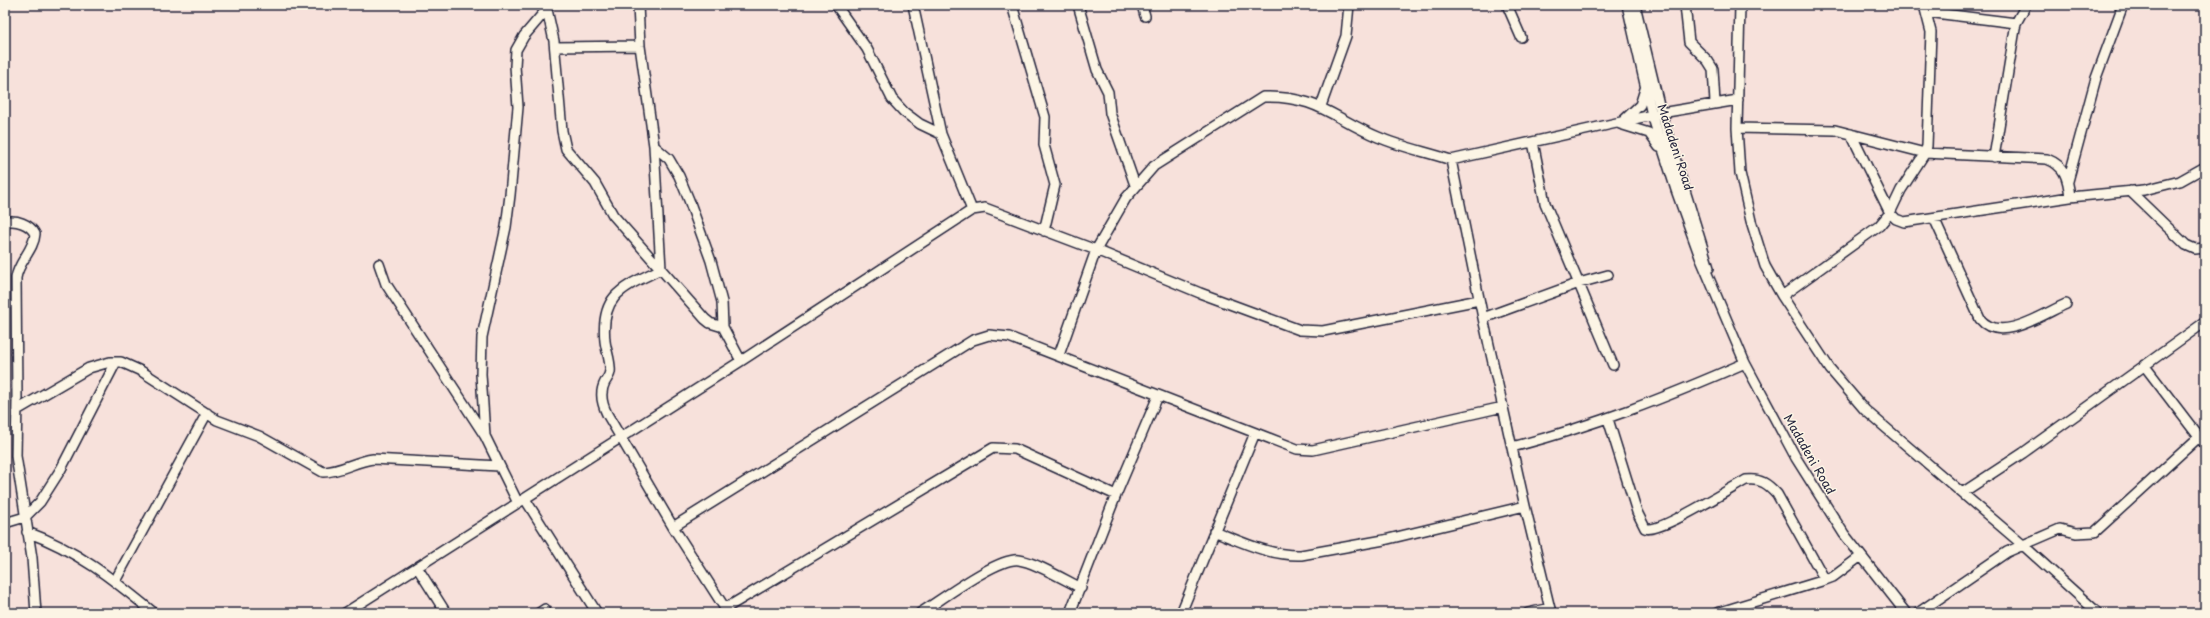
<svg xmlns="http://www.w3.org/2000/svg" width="2210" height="618" font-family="'Playpen Sans',sans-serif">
  <rect width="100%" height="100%" fill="#f7e1db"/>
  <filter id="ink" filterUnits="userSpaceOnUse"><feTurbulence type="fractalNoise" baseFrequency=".025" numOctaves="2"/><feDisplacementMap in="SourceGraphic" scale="8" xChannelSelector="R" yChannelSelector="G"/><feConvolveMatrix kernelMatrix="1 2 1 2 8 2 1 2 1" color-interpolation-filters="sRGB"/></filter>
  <g filter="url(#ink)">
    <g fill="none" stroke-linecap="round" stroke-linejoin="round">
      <g stroke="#22223b" stroke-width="12">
        <path id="minor" d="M546,5L554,41L562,131L566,149L595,183L613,215L705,319L710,323L723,327
          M638,5L640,46L654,146L661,269C625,287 600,293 605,341C606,350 610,359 610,368C611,374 608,377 605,382C599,393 602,404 607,414L673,527L728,613
          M836,5L867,49L892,99L904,112L920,124L941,134
          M913,5L941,134L972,210
          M1012,5L1045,117L1044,145L1055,185L1044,231
          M1078,5L1097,70L1108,92L1110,113L1135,185
          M1142,5L1145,16
          M1507,5L1521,37
          M1627,5L1652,115L1676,190L1700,257L1745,363L1796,458L1844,534L1906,613
          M1635,5L1661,113L1709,268
          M1685,5L1689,42L1708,61L1713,69L1715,103
          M1740,5L1737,128L1740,173L1751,221L1765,266L1782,296L1830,369L1865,410L2024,546L2098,613
          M1927,12L2016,23
          M555,47L640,46
          M1321,106L1346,36L1349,5
          M1624,120L1640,105L1645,89
          M1620,124L1649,133L1659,147
          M1737,128L1835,130L1925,153L2047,159C2065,166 2068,178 2070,197
          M1851,134L1890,213L1896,219L1904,222L2070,197L2144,190L2180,181L2205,167
          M1533,142L1545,203L1613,365
          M654,146L669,159L679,176L689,200L711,261L722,302L723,327L741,361
          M1994,157L2016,23L2026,5
          M2068,181L2096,78L2123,5
          M2130,191L2186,245L2195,249L2205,248
          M1934,218L1980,319C2000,344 2043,314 2066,304
          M5,222C16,219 30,224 35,234C34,250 18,262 16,278L17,400L16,456L32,558L36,613
          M379,264L386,284L485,436L518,503
          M1782,296L1879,226L1890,213L1901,190L1925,153L1927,146L1931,32L1924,5
          M1483,318L1579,283L1608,275
          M1059,355L1096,250L1126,198L1154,166L1263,97C1316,95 1333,118 1378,137C1401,147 1427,152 1451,160
          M2144,365L2199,437
          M17,410L89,368L110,362H121L141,371L217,420L259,436L323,472C341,472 355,461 373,459L499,466
          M1608,419L1637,512L1645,528C1657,535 1731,488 1746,480C1760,478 1768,484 1777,494L1825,580
          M485,436L481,374L482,337L506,227L510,195L518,107L515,66L516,50L524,36L547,9
          M1512,447C1594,426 1667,397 1745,363
          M1962,493L2023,453L2205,322
          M525,499L597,613
          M5,523L25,517L40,502L61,469L116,362
          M673,527L973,340L989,335L1009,337L1297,449L1313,450L1503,407
          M1214,531C1242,542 1270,556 1301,555L1384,540L1525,506
          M27,532C77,550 114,580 154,613
          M417,567L446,613
          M115,581L207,413
          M726,608L993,448L1015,449L1116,495
          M345,613L741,361L972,210L985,208L1096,250L1200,293L1300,330L1323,331L1479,300
          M539,613L545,609
          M920,613C941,600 998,557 1019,560C1035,562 1065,580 1081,588
          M1070,613L1116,495L1158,396
          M1181,613L1255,433
          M1528,613L1550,608
          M1551,613L1525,506L1483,318L1451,160L1661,113L1738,100
          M1717,613L1825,580L1833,577L1861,556
          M1918,613L2007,552L2060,529L2076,533L2095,532L2199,437L2205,444"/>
      </g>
      <use href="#minor" stroke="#fcf5e5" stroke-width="9"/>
    </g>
  </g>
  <g text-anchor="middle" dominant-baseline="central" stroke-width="3" stroke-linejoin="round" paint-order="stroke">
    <g font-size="12" fill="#22223b" stroke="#fcf5e5">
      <text transform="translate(1676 147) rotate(72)">Madadeni Road</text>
      <text transform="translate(1810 454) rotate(60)">Madadeni Road</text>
    </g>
  </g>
  <rect width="2210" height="618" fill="none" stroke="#fcf5e5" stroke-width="20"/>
  <rect x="10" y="10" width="2190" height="598" fill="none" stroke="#22223b" stroke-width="1.5" filter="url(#ink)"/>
</svg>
